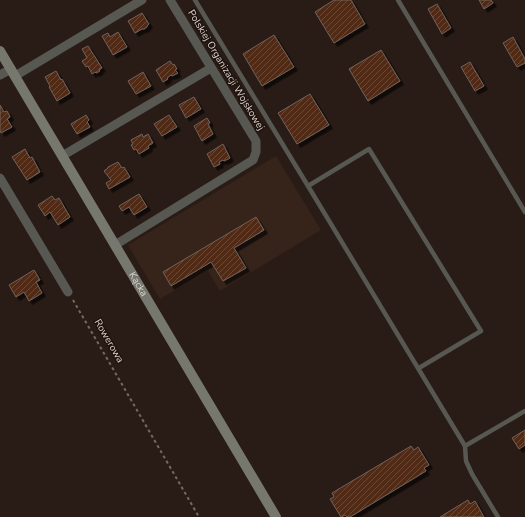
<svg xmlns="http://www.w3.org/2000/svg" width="525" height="517" font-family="'Nunito Sans',sans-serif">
  <defs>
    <pattern id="building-hatch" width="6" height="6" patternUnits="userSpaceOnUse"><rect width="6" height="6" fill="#512c19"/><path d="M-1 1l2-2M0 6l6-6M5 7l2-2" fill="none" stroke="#6a4a39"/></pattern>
    <filter id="shadow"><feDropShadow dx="3.5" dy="3.5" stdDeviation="0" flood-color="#0009"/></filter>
  </defs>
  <rect width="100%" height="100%" fill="#291c16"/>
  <path fill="#362319" d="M276,156L321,230L220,291L208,271L160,299L128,245Z"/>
  <path fill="url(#building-hatch)" stroke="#71615a" filter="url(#shadow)" d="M334,0H351L365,24L334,43L315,12Z
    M479,0H491L493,3L484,9Z
    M437,4L451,28L442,34L428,9Z
    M142,13L149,24L147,26V27L144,29H142L135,33L128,21Z
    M118,32L127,47L113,55L102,36L108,33L110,37Z
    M274,35L294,67L262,86L243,54Z
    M513,37L525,59V63L517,67L503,43Z
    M88,46L102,68L99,70L100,71L96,73L95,72L92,74L88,66L86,67L82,61L87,58L82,49Z
    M381,50L400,81L368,101L349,69Z
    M170,61L173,65L174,64L177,69L175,70L178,73L172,76L171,75L167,78L168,79L163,82L156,70Z
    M470,62L484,86L475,91L461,67Z
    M56,71L61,80L62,79L70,93L57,101L49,87L50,86L45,77Z
    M143,72L151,86L136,94L128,81Z
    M310,94L329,125L297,144L278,113Z
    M194,97L201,109L186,118L179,105Z
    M0,105L4,112L7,111L10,117L7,119L12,127L1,133L0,131Z
    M86,115L89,120L87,122L90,127L77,134L71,124Z
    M169,115L177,127L162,136L154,124Z
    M207,118L210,123L208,124L213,134L202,141L194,126Z
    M142,134L143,137L148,134L153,143L148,146L149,148L139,154L136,149L134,150L131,145L133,144L131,140Z
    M223,144L230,158L224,161L223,160L219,162L220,164L214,167L207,154Z
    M25,149L30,158L32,157L40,172L27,180L12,157Z
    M118,162L122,168L124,167L130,177L109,189L106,183L111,180L104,171L108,168V167Z
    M139,194L147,207L134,215L129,207L122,211L119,206Z
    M52,196L55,200L59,198L70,217L58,225L50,212L45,216L38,205Z
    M256,217L264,230L234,248L246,268L223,281L211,262L171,286L163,272Z
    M34,270L40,280L36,282L42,293L29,301L24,292L16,297L9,285Z
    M525,430V445L519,449L512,438Z
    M411,446L414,450L418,447L429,465L424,468L426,471L350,517H347L345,515L341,517L330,499L334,497L332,493Z
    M468,500L470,504L475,501L484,517H440Z"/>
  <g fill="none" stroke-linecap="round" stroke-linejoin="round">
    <path stroke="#756964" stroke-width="2" stroke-dasharray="3 3" stroke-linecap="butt" d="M73,300L199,517"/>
    <path stroke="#575851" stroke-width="4.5" d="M195,0L308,186L465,446
      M398,0L525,212
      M308,186L369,149L481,331L419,368
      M498,517L472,474L466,461L465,446L525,411"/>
    <path stroke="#575851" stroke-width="9" d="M0,75L11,69
      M15,76L142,0
      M62,156L211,68
      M0,178L68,292
      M115,245L253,160L256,152V141L170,0"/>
    <path stroke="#76786d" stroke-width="10" id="s1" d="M0,51L276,517"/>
  </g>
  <g text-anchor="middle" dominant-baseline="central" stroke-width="3" stroke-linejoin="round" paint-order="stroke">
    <g font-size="10" fill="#ddd4cf" stroke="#1f130d">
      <text transform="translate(226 70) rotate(59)">Polskiej Organizacji Wojskowej</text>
      <text stroke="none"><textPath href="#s1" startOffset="271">Kącka</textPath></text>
      <text transform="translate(109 341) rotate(60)">Rowerowa</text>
    </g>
  </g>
</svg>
